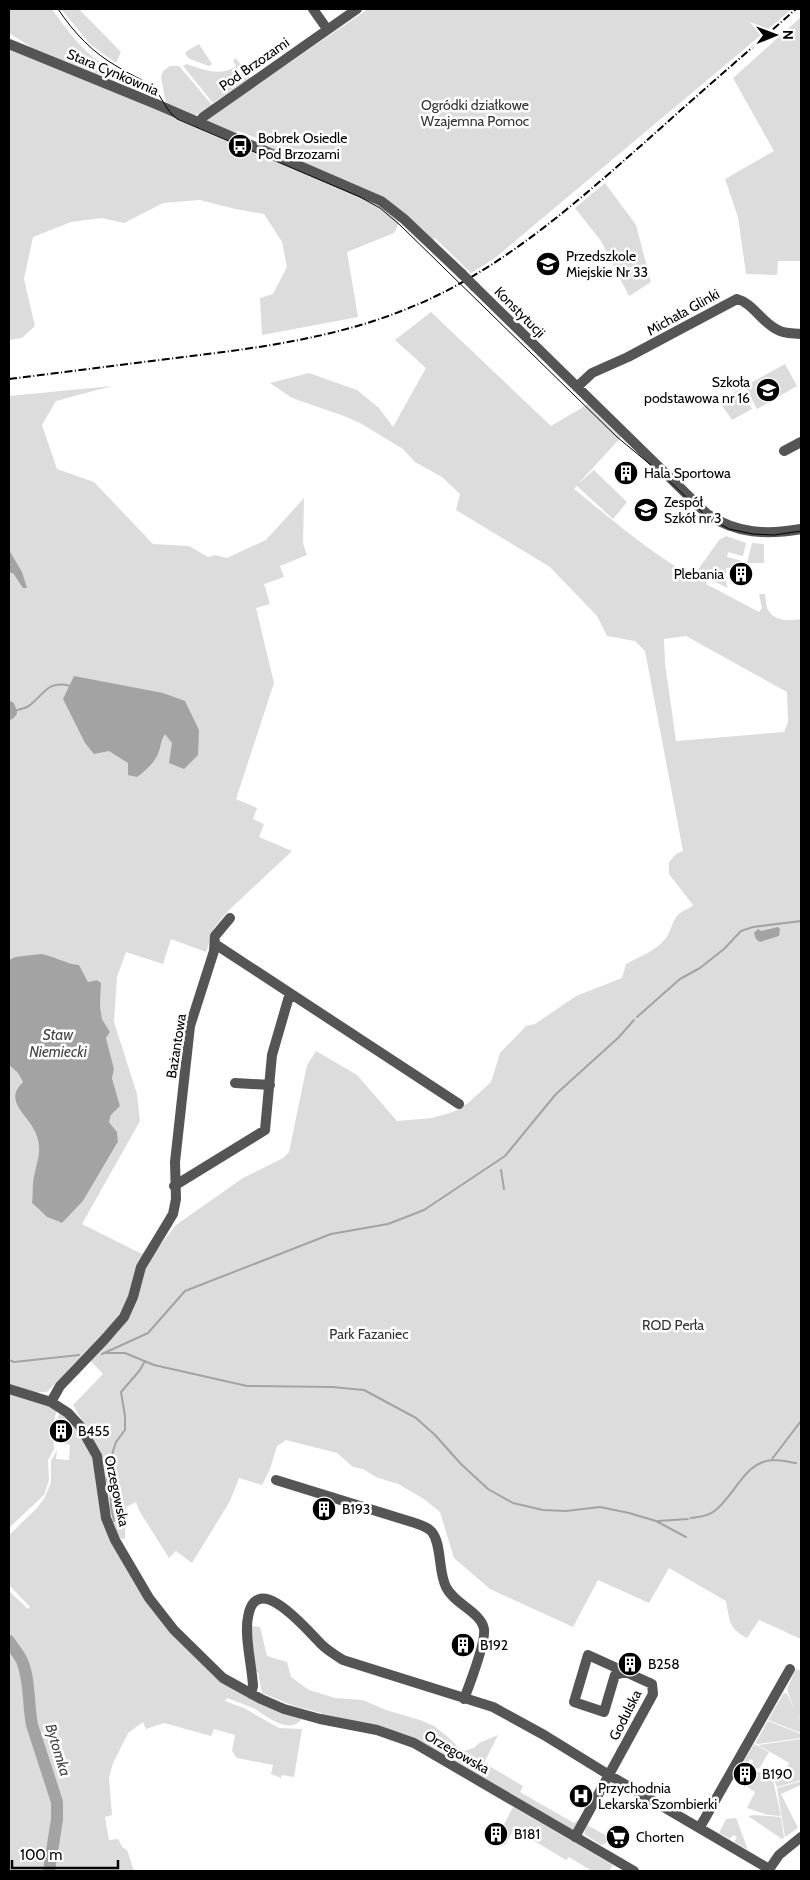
<svg xmlns="http://www.w3.org/2000/svg" width="810" height="1880" font-family="Cabin,sans-serif">
  <rect width="100%" height="100%" fill="#fff"/>
  <path fill="#dcdcdc" fill-rule="evenodd" d="M9,9H52C66,29 81,50 103,64C119,75 143,82 154,99L34,49L9,33Z
    M61,9H79L121,52L116,63L91,45Z
    M368,9H792L495,258L471,273L435,238L433,241L389,202L374,193L264,146L267,142L238,131L234,134L208,122L206,120Z
    M801,17V261H778L777,275L746,274L738,217L725,179L774,151L733,78Z
    M199,44L212,64L209,66L190,59L185,54L187,51Z
    M9,49L153,107L378,204L400,221L394,233L347,252L358,317L262,335L260,298L273,294L287,267L282,242L264,214L235,209L200,200L163,203L124,223L102,218L71,222L33,237L24,279L35,326L22,338L9,340Z
    M236,58L250,78L213,103L183,66L187,64C204,70 220,77 236,66L233,61Z
    M170,66H179L212,105L194,116L166,104L161,77L163,71Z
    M605,183L636,225L651,282L629,296L601,241L575,208Z
    M431,312L551,426L590,403L624,434L578,484L594,470L627,502L613,519L577,486L574,489C616,523 656,558 704,583L695,574L719,540L726,536L746,543L743,556L728,552L727,557L742,561L740,567L726,568V583L728,588L709,579L706,584L759,612L762,608L759,594H765C766,599 766,606 768,610C775,622 790,621 801,619V1639L759,1620L747,1638C728,1628 730,1621 726,1601L669,1568L649,1603L598,1580L573,1627L490,1589L454,1558L440,1512L424,1499L398,1484L376,1477L363,1469L353,1467L337,1453L286,1440L277,1446L270,1469L262,1485L239,1478L230,1501L192,1563L176,1551L169,1558L140,1512L136,1502L126,1507L125,1539L119,1538L109,1509L103,1462L92,1437L73,1405L103,1374L91,1361L88,1349L47,1392H39L38,1394L9,1385V1065L18,1073L23,1082C2,1099 30,1117 36,1134C42,1151 38,1157 35,1172C33,1182 32,1193 32,1203C41,1213 49,1219 62,1223L83,1201L118,1143L117,1132L109,1122L111,1115L120,1106L112,1078L114,1069L106,1038L110,1032L102,1019L100,1006L101,983L97,980L88,982L79,965L64,962L15,957L9,960V396L112,386L56,401L42,425L57,469L94,482L153,544L189,546L208,557L215,555L227,558L266,540L304,498L303,543L307,555L280,566L284,577L264,584L270,604L256,608L274,683L236,799L257,808L253,819L264,824L259,837L292,851L228,911L214,928L206,952L171,939L163,964L126,952L117,977L114,1022L137,1094L140,1121L82,1224L142,1254L150,1242L158,1248L176,1225L243,1178L283,1158L289,1152L307,1065L316,1051L357,1075L397,1121L432,1118L453,1112L468,1103L491,1082L500,1053L526,1026L535,1024L576,996L622,978L626,964C639,957 657,950 666,938C671,931 672,922 677,916C682,910 688,910 693,905L669,874V862L676,854L683,851L645,651L635,641L607,636L597,616L550,567L456,510L460,494L442,477L415,462L403,449L360,423L344,416L292,398L270,383L309,373L357,390L379,408L393,427L426,368L395,340ZM686,636L787,692L788,722L784,732L676,741L665,663L664,639Z
    M785,364L797,386L757,409L745,386Z
    M741,389L752,409L732,420L719,401Z
    M752,543L764,544V563H747Z
    M9,1392L57,1409L53,1425L54,1449L48,1460L49,1480L44,1495L9,1528Z
    M60,1410L91,1446L105,1518L148,1599L222,1679L302,1719C288,1736 266,1715 253,1708C244,1704 235,1701 227,1698L225,1701L244,1708L279,1728L302,1729L294,1777L282,1775L281,1778L271,1774L273,1765L237,1758L232,1751L235,1735L214,1729L211,1736L164,1723L146,1729L143,1722L128,1733L113,1763L109,1778L112,1815L105,1817L109,1840L118,1839L122,1847L127,1850L134,1871H51L59,1813L58,1802L34,1728L24,1663L9,1639V1591L28,1609L30,1607L9,1585V1535L37,1508L45,1497L51,1482V1461L57,1450L56,1459L69,1460L70,1445L57,1440V1435L63,1436L65,1429L56,1426Z
    M251,1626L260,1627L267,1656L287,1662L291,1677L309,1690L335,1698L363,1700L386,1710L420,1720L434,1726L448,1737L459,1748L464,1751L474,1748L479,1743L498,1735L484,1763L523,1786L520,1792L574,1823L577,1820L578,1821L574,1831L444,1756L321,1716V1713L294,1706L262,1693L258,1672H256Z
    M9,1643L21,1662L24,1671L28,1712L32,1726L55,1801L56,1818L48,1871H9Z
    M796,1669L801,1671V1720L794,1711L801,1721V1733L768,1720L783,1694L787,1693L794,1710L787,1689Z
    M768,1721L801,1734V1738L758,1744L755,1743Z
    M801,1739V1780L777,1787L774,1780L776,1777L780,1780L789,1763L758,1745Z
    M754,1744L769,1752L759,1769L752,1765L753,1761L750,1759L748,1763L744,1761Z
    M743,1763L773,1780L781,1816L768,1815L747,1808L755,1792L734,1778Z
    M801,1781V1785L781,1794L798,1828L785,1837L777,1788Z
    M513,1807L613,1865L609,1871H592L569,1857L566,1860L531,1839L529,1841L513,1831L505,1845L496,1840Z
    M754,1815L781,1817L784,1838L782,1839L748,1816Z
    M736,1818L748,1850L734,1842L737,1837L733,1835L730,1839L719,1833L726,1819Z
    M587,1825L614,1840L601,1845L584,1834Z"/>
  <path fill="#a3a3a3" d="M9,550L22,572L27,588H23L13,573H10Z
    M74,676L163,693L185,701L199,730L198,755L184,769L169,763L172,743L165,734C160,741 161,749 157,756C153,764 144,772 137,777L128,775V763L109,751L94,754L85,743L63,699Z
    M778,927L780,929L779,936L760,942L756,939L754,933L758,929L761,931Z
    M41,954C54,956 66,964 79,965L88,982L97,980L101,983L100,1006L102,1019L110,1032L106,1038L114,1069L112,1078L120,1106L111,1115L109,1122L117,1132L118,1142L83,1201L62,1223L47,1217L32,1203C33,1193 32,1182 35,1172C38,1157 42,1150 36,1134C29,1115 2,1101 23,1082L18,1073L9,1065V960L15,957Z"/>
  <g fill="none" stroke-linecap="round" stroke-linejoin="round">
    <path stroke="#a3a3a3" stroke-width="2" d="M12,712C18,709 26,709 30,705C44,694 48,680 70,686
      M637,1017L680,979L700,968L724,949L741,931L753,927L801,921
      M501,1170L504,1189
      M105,1353H125L154,1365L247,1386L332,1387L364,1390L416,1418L435,1435L461,1464L488,1489L513,1503L543,1510L566,1511L600,1507L629,1513L656,1521L686,1537
      M102,1354L148,1333L185,1291L331,1234L388,1224L424,1210L505,1156L556,1094L618,1038L634,1020
      M9,1360L14,1362L79,1355
      M772,1459L801,1421
      M691,1518C698,1517 706,1517 713,1512C734,1498 744,1461 773,1460C781,1460 789,1462 796,1463
      M114,1521L111,1507V1490L107,1480V1470L116,1442L125,1430V1416L121,1392L140,1370L145,1361
      M658,1521L688,1519"/>
    <path stroke="#a3a3a3" stroke-width="12" d="M9,707L11,712L9,714
      M9,1641C13,1648 19,1654 22,1661C30,1679 28,1705 32,1725L57,1802V1819L49,1871"/>
    <path stroke="#555" stroke-width="10" d="M313,9L327,29
      M9,44L156,104L381,201L404,219L462,274
      M199,123L203,117L357,9
      M475,287L707,514C737,534 767,535 801,529
      M577,387L592,373L628,357L737,299C753,303 762,323 778,330C784,334 794,333 801,334
      M784,451L801,442
      M215,944L459,1104
      M235,1083L270,1085
      M174,1186L265,1130L272,1055L290,993
      M9,1389L51,1402L68,1413L80,1426L97,1456L106,1518L115,1540L149,1598L174,1630L223,1678L261,1699L284,1709L320,1719L377,1730L414,1743L634,1871
      M51,1402L60,1386L104,1340L124,1317L133,1297L141,1267L173,1214L176,1199L175,1162L190,1026L214,951L215,936L230,918
      M276,1480L415,1523C421,1525 428,1527 432,1532C442,1545 438,1571 446,1587C454,1604 481,1612 484,1629C486,1641 469,1686 464,1699
      M251,1694L253,1686C252,1666 244,1635 248,1617C256,1568 308,1631 321,1644C327,1650 335,1655 343,1660L493,1707L544,1735L609,1775L769,1869
      M700,1827L790,1669
      M575,1837L653,1694L652,1684L588,1655L574,1702L604,1712L615,1675L626,1672
      M768,1871L779,1855L801,1837"/>
    <path stroke="#000" stroke-width="1" d="M58,9C74,33 93,53 118,67C128,74 141,78 151,86C162,95 165,110 177,119L360,197L380,208L400,225L617,437L663,475L706,516L729,529L753,534L774,535L801,531"/>
    <path stroke="#000" stroke-width="2" stroke-dasharray="8 2.5 1 2.5" stroke-linecap="butt" d="M9,379C67,372 125,364 184,357C258,348 334,338 404,310C496,274 570,208 644,143C694,98 745,54 796,9"/>
    <path stroke="#555" stroke-width="10" d="M462,274L475,287"/>
  </g>
  <defs>
    <g id="bus-disc" transform="scale(1.25)"><circle r="9.5" fill="#000" stroke="#fff"/><path d="M-5-6H5V4H4V6H2V4H-2V6H-4V4H-5ZM-3.5-4V0h7V-4ZM-3.5 1.2v1.5H-2V1.2ZM2 1.2v1.5H3.5V1.2Z" fill="#fff"/></g>
    <g id="school-disc" transform="scale(1.25)"><circle r="9.5" fill="#000" stroke="#fff"/><path d="M0-5L7-2L0 1L-7-2ZM-4 1L0 2.5L4 1V4Q0 6-4 4Z" fill="#fff"/></g>
    <g id="building-disc" transform="scale(1.25)"><circle r="9.5" fill="#000" stroke="#fff"/><path d="M-4-6H4V6H1V3H-1V6H-4ZM-2.5-4.3h1.7v1.8h-1.7ZM.8-4.3h1.7v1.8H.8ZM-2.5-1h1.7V.8h-1.7ZM.8-1h1.7V.8H.8Z" fill="#fff"/></g>
    <g id="hospital-disc" transform="scale(1.25)"><circle r="9.5" fill="#000" stroke="#fff"/><path d="M-5-5h3v3.5h4V-5h3V5h-3V1.5h-4V5h-3Z" fill="#fff"/></g>
    <g id="supermarket-disc" transform="scale(1.25)"><circle r="9.5" fill="#000" stroke="#fff"/><path d="M-6-5.5h2.5l.6 2H6L4.5 2H-2.5L-4.4-4H-6ZM-1.5 3.2a1.3 1.3 0 1 0 .1 0ZM3 3.2a1.3 1.3 0 1 0 .1 0Z" fill="#fff"/></g>
  </defs>
  <g fill-rule="evenodd">
    <use href="#bus-disc" x="240" y="146"/>
    <use href="#school-disc" x="548" y="264"/>
    <use href="#school-disc" x="768" y="390"/>
    <use href="#building-disc" x="626" y="473"/>
    <use href="#school-disc" x="646" y="510"/>
    <use href="#building-disc" x="741" y="574"/>
    <use href="#building-disc" x="61" y="1431"/>
    <use href="#building-disc" x="324" y="1509"/>
    <use href="#building-disc" x="463" y="1645"/>
    <use href="#building-disc" x="630" y="1664"/>
    <use href="#building-disc" x="745" y="1774"/>
    <use href="#hospital-disc" x="581" y="1796"/>
    <use href="#building-disc" x="496" y="1834"/>
    <use href="#supermarket-disc" x="618" y="1837"/>
  </g>
  <g text-anchor="middle" dominant-baseline="central" stroke-width="5" stroke-linejoin="round" paint-order="stroke">
    <g font-size="14" fill="#000" stroke="#fff">
      <text transform="translate(254 64) rotate(-35)">Pod Brzozami</text>
      <text transform="translate(113 72) rotate(23)">Stara Cynkownia</text>
      <text transform="translate(520 312) rotate(45)">Konstytucji</text>
      <text transform="translate(683 312) rotate(-29)">Michała Glinki</text>
      <text transform="translate(176 1046) rotate(-81)">Bażantowa</text>
      <text transform="translate(117 1491) rotate(78)">Orzegowska</text>
      <text transform="translate(625 1715) rotate(-63)">Godulska</text>
      <text transform="translate(457 1752) rotate(30)">Orzegowska</text>
    </g>
    <g font-size="14" fill="#333" stroke="#fff">
      <text x="475" y="105">Ogródki działkowe<tspan x="475" dy="16">Wzajemna Pomoc</tspan></text>
      <text x="673" y="1325">ROD Perła</text>
      <text x="369" y="1334">Park Fazaniec</text>
    </g>
    <g font-size="14" fill="#000" stroke="#fff" text-anchor="start">
      <text x="258" y="138">Bobrek Osiedle<tspan x="258" dy="16">Pod Brzozami</tspan></text>
      <text x="566" y="256">Przedszkole<tspan x="566" dy="16">Miejskie Nr 33</tspan></text>
      <text x="750" y="382" text-anchor="end">Szkoła<tspan x="750" dy="16">podstawowa nr 16</tspan></text>
      <text x="644" y="473">Hala Sportowa</text>
      <text x="664" y="502">Zespół<tspan x="664" dy="16">Szkół nr 3</tspan></text>
      <text x="724" y="574" text-anchor="end">Plebania</text>
      <text x="78" y="1431">B455</text>
      <text x="342" y="1509">B193</text>
      <text x="480" y="1645">B192</text>
      <text x="648" y="1664">B258</text>
      <text x="762" y="1774">B190</text>
      <text x="598" y="1788">Przychodnia<tspan x="598" dy="16">Lekarska Szombierki</tspan></text>
      <text x="514" y="1834">B181</text>
      <text x="636" y="1837">Chorten</text>
    </g>
    <g font-size="15" font-style="italic" fill="#444" stroke="#fff">
      <text x="58" y="1035">Staw<tspan x="58" dy="17">Niemiecki</tspan></text>
      <text transform="translate(58 1750) rotate(73)">Bytomka</text>
    </g>
  </g>
  <rect width="810" height="1880" fill="none" stroke="#000000" stroke-width="20"/>
  <g transform="translate(775 35) rotate(89)" stroke="#ffffff" stroke-width="4" paint-order="stroke">
  <path d="M0-4L9 19L0 12L-9 19Z" fill="#000000"/>
  <text y="-8" font-size="14" font-weight="bold" text-anchor="middle" fill="#000000">N</text>
  </g>
  <path d="M12 1860v8h106v-8" fill="none" stroke="#000000" stroke-width="2.5"/>
  <text x="20" y="1860" font-size="15" fill="#000000" stroke="#ffffff" stroke-width="4" paint-order="stroke">100 m</text>
</svg>
